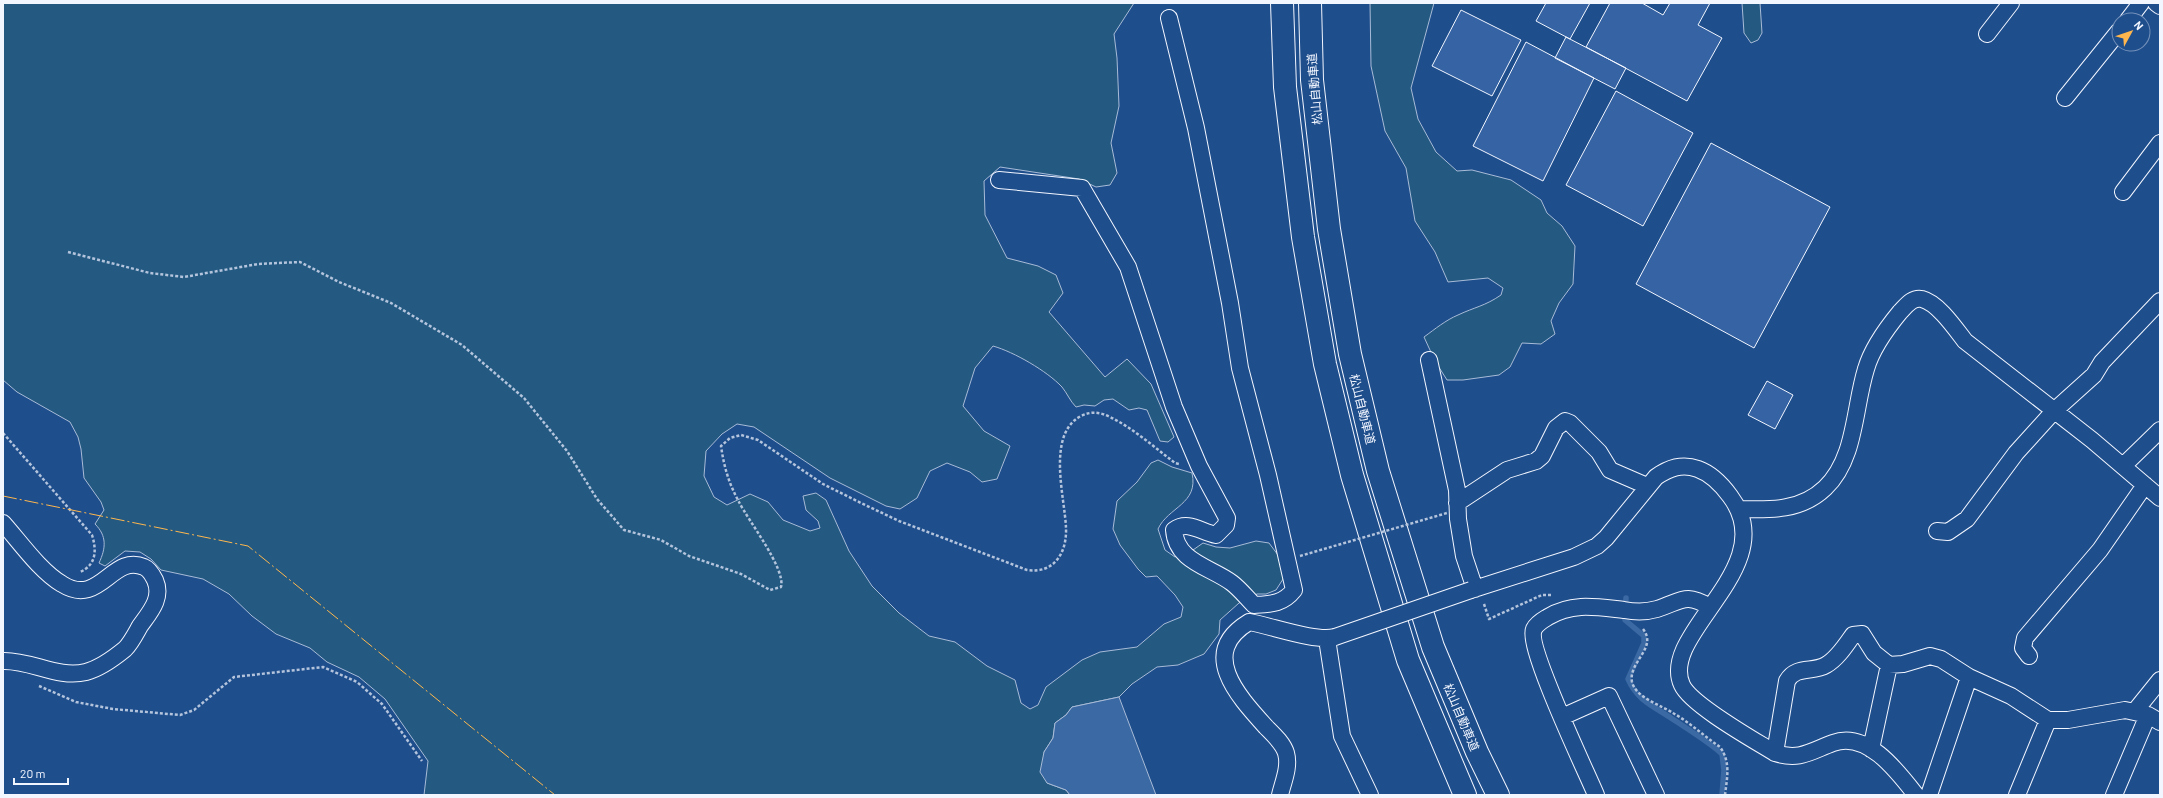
<svg xmlns="http://www.w3.org/2000/svg" width="2163" height="798" font-family="Barlow,'Noto Sans JP',sans-serif">
  <rect width="100%" height="100%" fill="#1f4e8c"/>
  <path fill="#245a82" stroke="#a8bbd7" d="M3,3H1134L1114,34L1117,58L1119,106L1111,143L1117,173L1110,185L1096,187L1079,179L1000,167L984,181L985,215L1007,258L1038,266L1056,275L1063,293L1049,312L1105,377L1127,359L1151,384L1174,437L1168,442L1160,441L1147,410L1139,408L1129,410L1113,399L1104,400L1095,406L1084,405L1076,407C1070,401 1067,393 1062,387C1047,371 1014,352 993,346L975,368L963,406L984,431L1010,446L997,479L982,482L970,472L947,463L930,471L917,498L900,509L886,506L830,478L754,427L737,424L722,434L706,451L704,476L714,497L727,505L750,494L768,502L783,520L810,531L820,528L818,521L806,510L803,496L816,493L826,500L849,551L872,586L899,613L929,636L955,642L987,666L1015,680L1021,703L1030,709L1038,705L1046,687L1082,660L1100,652L1137,647L1164,624L1181,617L1183,607L1175,595L1157,576L1146,577L1138,569L1120,545L1113,529L1117,501L1137,482L1151,463L1158,460L1172,467L1192,473C1199,504 1168,507 1158,529L1165,550L1175,557L1193,550L1203,543L1216,547L1230,548L1256,541L1269,543L1278,555L1285,576L1276,590L1266,594H1257L1239,603L1220,620L1219,634L1204,654L1178,665L1157,667L1132,684L1119,697L1072,707L1066,715L1055,723L1053,738L1044,752L1047,783L1066,790L1070,795H424L428,761L385,699L359,677L327,662L310,648L276,634L252,616L229,594L203,579L161,570L151,559L140,552L125,551L105,566L99,563C106,548 107,536 95,524L104,510L101,502L84,478L81,449L78,437L70,422L17,392L3,380Z
    M1370,3H1434L1411,88L1418,119L1436,152L1457,171L1472,170L1511,180L1541,200L1547,213L1562,226L1575,246L1573,284L1559,303L1551,321L1555,334L1541,344L1522,343L1510,367L1499,375L1463,380H1447L1435,361L1424,337C1435,329 1446,320 1458,315C1475,307 1485,306 1501,295L1503,288L1488,278L1448,282L1435,252L1415,221L1406,168L1385,131L1371,66Z
    M1742,3H1760L1762,33L1758,40L1751,43L1744,33Z"/>
  <path fill="#3b69a3" stroke="#a8bbd7" d="M1119,697L1156,795H1070L1066,790L1047,783L1040,772L1044,752L1053,738L1055,723L1066,715L1072,707Z"/>
  <g fill="none" stroke-linecap="round" stroke-linejoin="round">
    <path stroke="#3b69a3" stroke-width="5.5" d="M1626,598L1625,620L1644,636V643L1628,679C1637,700 1653,706 1671,718C1686,728 1709,742 1722,754L1724,770L1722,795"/>
  </g>
  <path fill="#3563a3" stroke="#f2f6ff" d="M1546,3H1590L1570,39L1536,21Z
    M1610,3H1642L1663,15L1670,3H1710L1698,25L1722,38L1687,101L1586,47Z
    M1461,10L1521,40L1492,96L1432,66Z
    M1566,37L1626,68L1615,89L1555,58Z
    M1526,42L1594,78L1543,181L1473,146Z
    M1616,91L1693,133L1643,226L1566,185Z
    M1711,143L1830,207L1754,348L1636,284Z
    M1767,381L1793,395L1775,429L1748,415Z"/>
  <g fill="none" stroke-linecap="round" stroke-linejoin="round">
    <g stroke="#f2f6ff" stroke-width="18">
      <path id="minor" d="M2156,3L2160,6
        M1169,18L1196,128L1230,303L1240,368L1268,475L1294,590C1283,604 1271,604 1254,605
        M2128,20L2141,3
        M1987,34L2011,3
        M2065,98L2119,31
        M999,180L1082,188L1128,267L1174,407L1199,466L1227,518L1226,525L1216,535C1201,532 1188,520 1174,530C1176,562 1211,567 1232,583C1240,589 1247,598 1254,605
        M2123,192L2160,143
        M1429,360L1457,490L1458,519L1464,556L1475,589
        M2123,466L2160,430
        M1457,503L1507,470L1536,461L1542,456L1556,428L1565,421L1570,423L1599,452L1610,470L1647,486
        M1740,509C1771,510 1801,511 1825,488C1856,459 1854,407 1866,369C1872,348 1886,329 1900,312C1906,306 1912,297 1922,299C1938,303 1955,328 1965,341L2092,440L2160,498
        M3,523C20,542 40,571 62,584C100,608 112,553 144,567C149,569 153,576 155,580C163,598 150,612 140,626C136,633 131,643 125,649C114,658 101,668 86,672C58,679 31,660 3,661
        M1937,531L1948,532L1967,519L2016,453L2054,411L2094,375L2102,362L2160,301
        M1471,590L1574,557L1597,546L1606,538L1656,477C1669,468 1682,463 1698,469C1712,474 1722,485 1730,496C1784,567 1658,633 1682,685C1691,705 1754,740 1775,753C1800,761 1811,751 1833,743C1867,730 1898,772 1916,795
        M1327,639L1342,736L1370,795
        M2029,656L2023,648L2025,638L2100,550L2145,485
        M2135,711L2160,680
        M1562,717L1609,696L1656,795
        M1871,749L1889,665
        M1775,753L1787,681C1796,665 1813,673 1826,665C1837,659 1846,645 1853,635L1862,634L1874,653L1889,665L1903,664L1930,656L1941,659L1969,677L2011,696L2048,720H2068L2125,710L2148,715L2160,722
        M1280,795C1283,782 1290,767 1286,753C1283,743 1273,734 1266,727C1238,696 1198,653 1249,622C1272,626 1315,642 1335,637
        M1596,795C1586,771 1526,646 1534,629C1537,623 1543,620 1548,617C1572,602 1597,607 1624,610C1635,612 1647,612 1657,609C1682,601 1685,592 1710,607
        M1929,795L1969,677
        M2017,795L2048,720
        M2114,795L2148,715"/>
    </g>
    <g stroke="#f2f6ff" stroke-width="24">
      <path id="motorway" d="M1282,3L1285,87L1303,237L1325,364L1352,475L1408,660L1465,795
        M1310,3L1312,80L1329,229L1350,354L1378,471L1433,647L1477,752L1498,795"/>
    </g>
    <path stroke="#b3c4dc" stroke-width="2.5" stroke-dasharray="3 2" stroke-linecap="butt" d="M68,252L150,273L184,277L258,264L300,262L339,282L391,303L462,345L524,398L567,451L597,499L624,530L661,540L689,556L741,574L770,590L781,587C786,569 748,520 739,502C729,484 724,467 721,446L730,438L741,435L758,440L823,484L861,503L899,521L1027,570C1054,574 1067,553 1066,528C1065,498 1046,434 1081,416C1091,411 1100,412 1110,417C1133,428 1154,447 1175,463L1179,464
      M3,433L92,535C97,551 96,565 80,572
      M1484,604L1489,619L1542,595H1553
      M1643,629C1658,648 1628,662 1632,682C1636,698 1661,705 1673,713C1689,722 1704,736 1720,747C1731,762 1727,778 1725,795
      M39,686L76,702L113,709L180,715L194,710L234,677L323,667L357,682L382,704L422,761"/>
    <use href="#minor" stroke="#1f4e8c" stroke-width="16"/>
    <use href="#motorway" stroke="#1f4e8c" stroke-width="22"/>
    <g stroke="#f2f6ff" stroke-width="18" stroke-linecap="butt">
      <path id="minor-bridge" d="M1335,637L1471,590"/>
    </g>
    <path stroke="#b3c4dc" stroke-width="2.5" stroke-dasharray="3 2" stroke-linecap="butt" d="M1300,556L1447,513"/>
    <use href="#minor-bridge" stroke="#1f4e8c" stroke-width="16"/>
    <path stroke="#ffb74d" stroke-width="1" stroke-dasharray="14 3 2 3" stroke-linecap="butt" d="M3,496L248,546L555,795"/>
  </g>
  <g text-anchor="middle" dominant-baseline="central" stroke-width="3" stroke-linejoin="round" paint-order="stroke">
    <g font-size="12" fill="#f2f6ff" stroke="#1f4e8c">
      <text transform="translate(1314 89) rotate(-95)">松山自動車道</text>
      <text transform="translate(1363 409) rotate(76)">松山自動車道</text>
      <text transform="translate(1462 717) rotate(67)">松山自動車道</text>
    </g>
  </g>
  <rect width="2163" height="798" fill="none" stroke="#f2f6ff" stroke-width="8"/>
  <g transform="translate(2131 32) rotate(50)"><circle r="19" fill="#1f4e8c" stroke="#7391ba"/>
  <path d="M0-3L7 15L0 10L-7 15Z" fill="#ffb74d"/>
  <text y="-6" font-size="11" font-weight="bold" text-anchor="middle" fill="#f2f6ff">N</text>
  </g>
  <path d="M14 778v6h54v-6" fill="none" stroke="#f2f6ff" stroke-width="2"/>
  <text x="20" y="778" font-size="12" fill="#f2f6ff" stroke="#1f4e8c" stroke-width="3" paint-order="stroke">20 m</text>
</svg>
